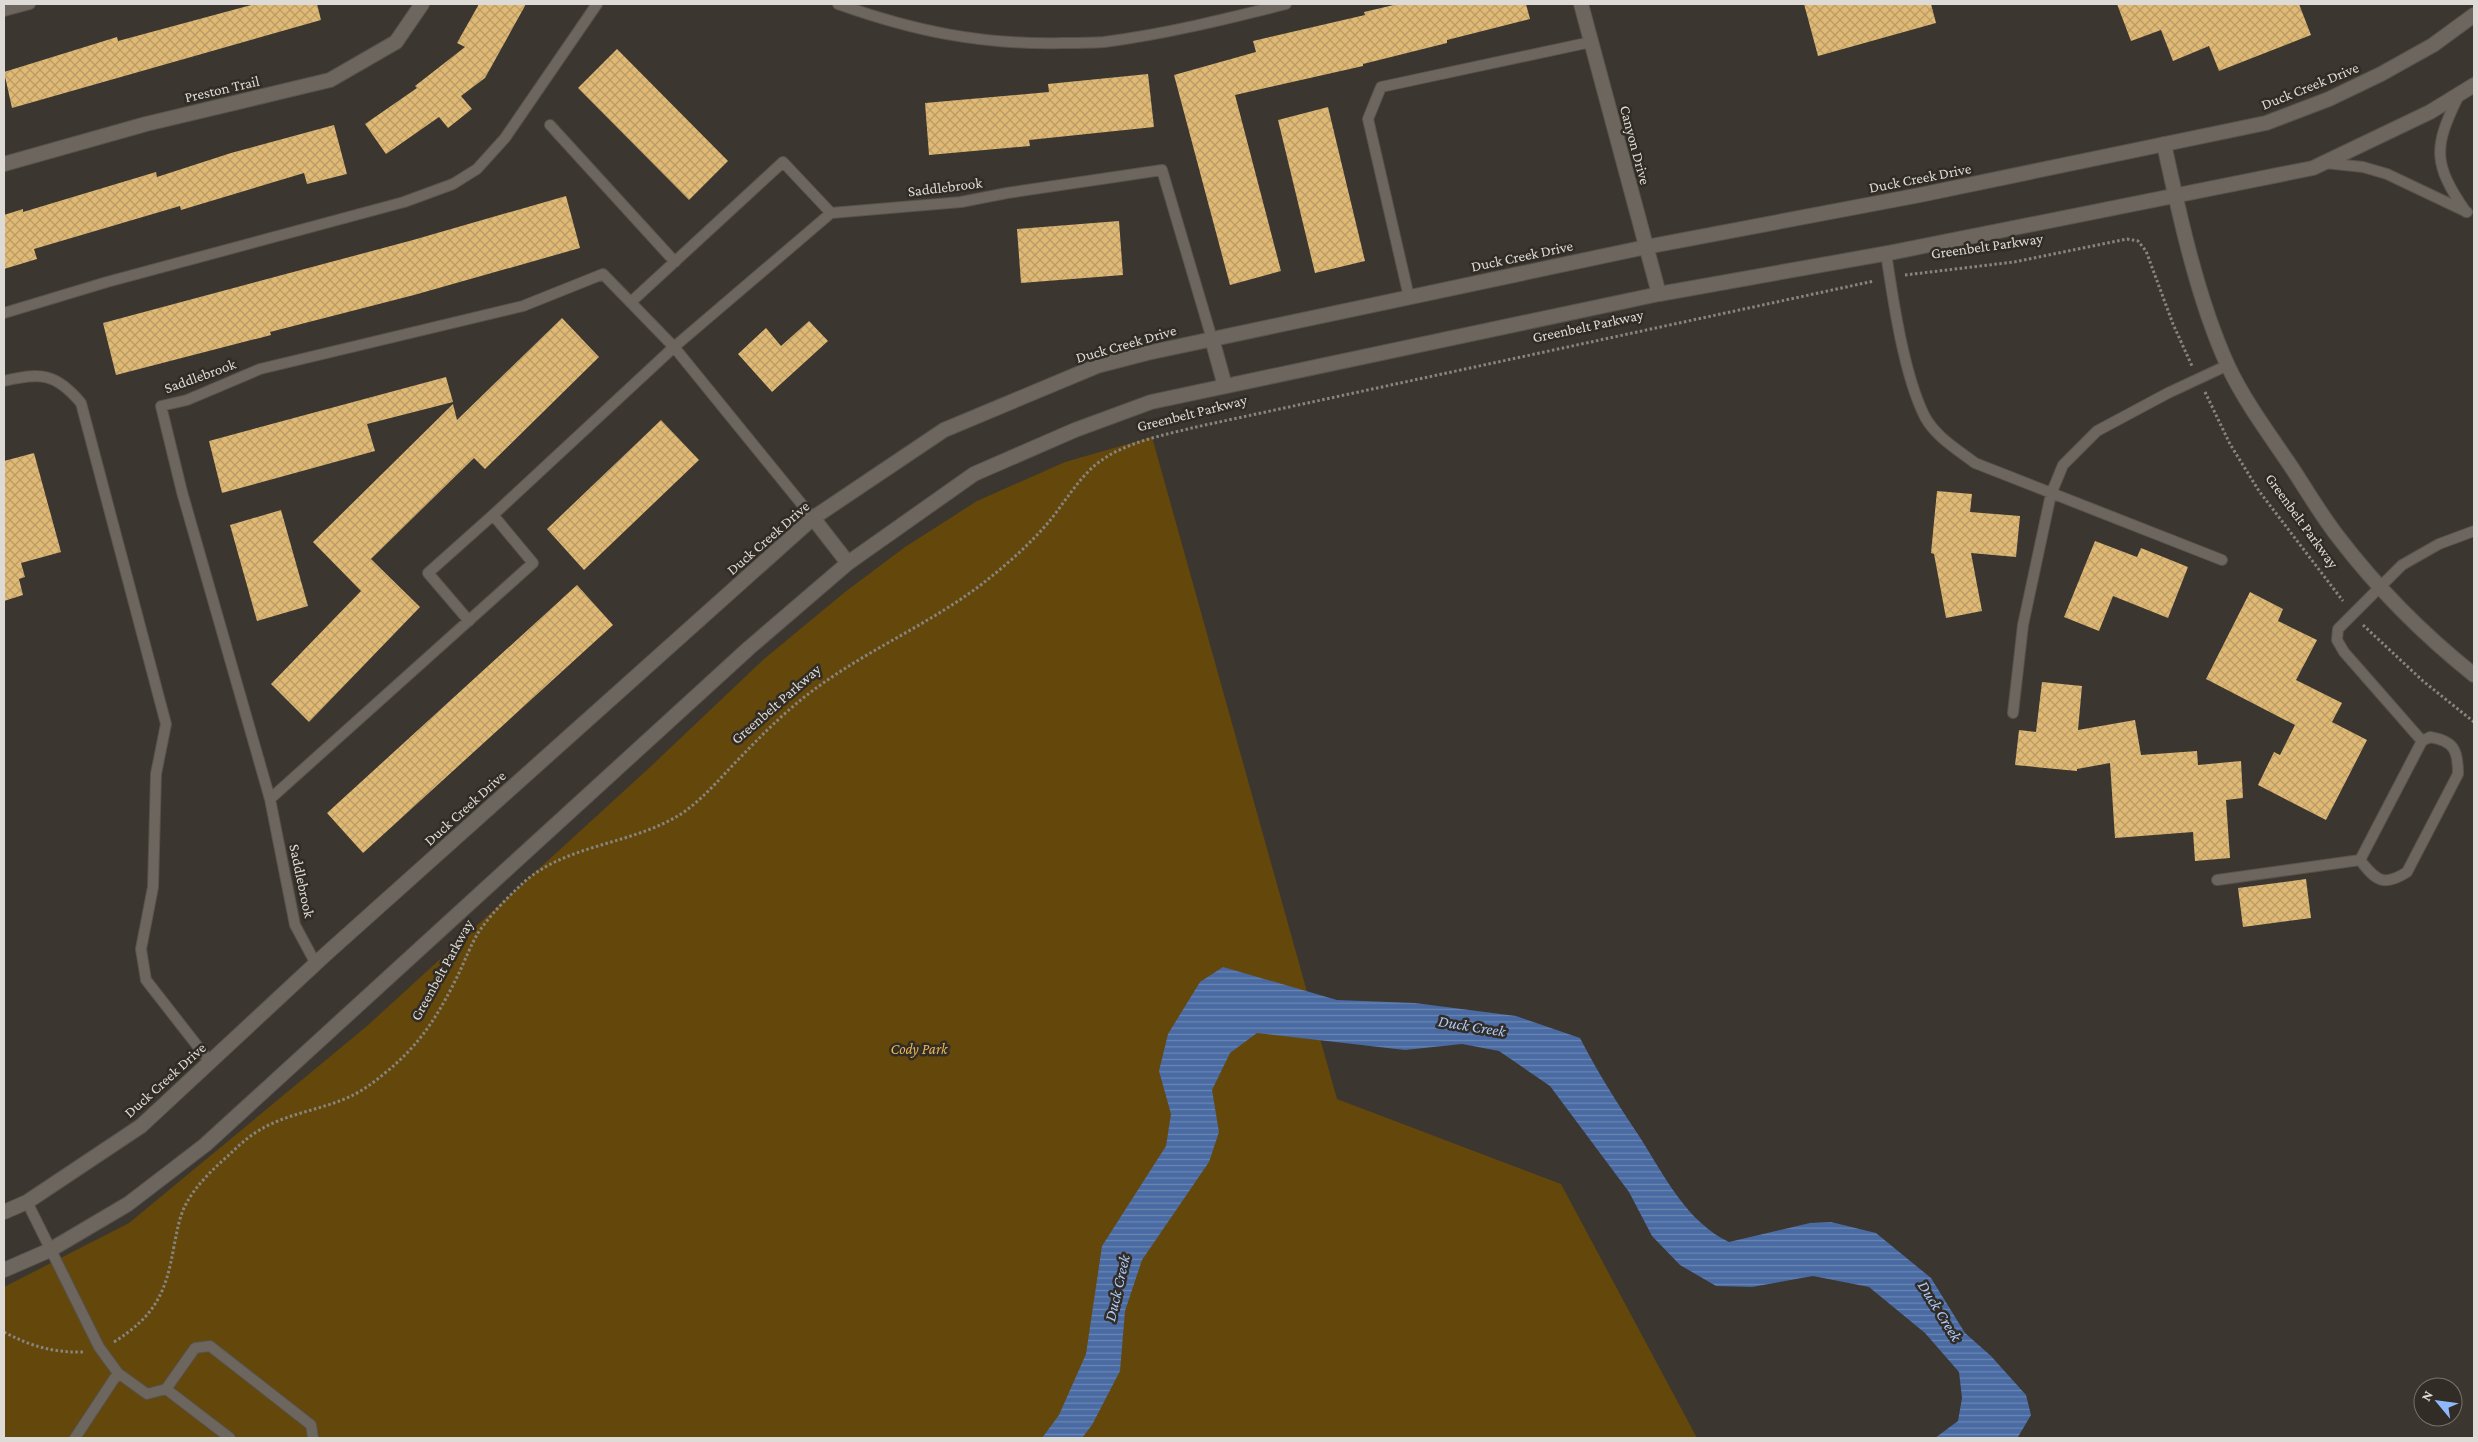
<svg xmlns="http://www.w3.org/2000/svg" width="2478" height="1442" font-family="'Crimson Pro',serif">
  <defs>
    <pattern id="water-rules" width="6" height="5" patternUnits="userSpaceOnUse" patternTransform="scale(1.25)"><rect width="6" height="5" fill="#496aa2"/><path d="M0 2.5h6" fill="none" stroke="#6b86b2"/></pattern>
    <pattern id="building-cross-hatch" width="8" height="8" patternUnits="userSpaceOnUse" patternTransform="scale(1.25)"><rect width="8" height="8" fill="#e0b974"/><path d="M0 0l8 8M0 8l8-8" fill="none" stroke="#b99b67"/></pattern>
  </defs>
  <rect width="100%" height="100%" fill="#3b362f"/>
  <path fill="#63470b" d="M1152,437L1337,1099L1561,1184L1697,1438H4V1287L129,1223L367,1026L648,769L764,659L845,592L905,547L977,501L1065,462Z"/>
  <path fill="url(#water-rules)" d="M1223,967L1337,1000L1415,1003L1516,1016L1580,1038C1598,1073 1619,1106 1641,1139C1665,1177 1687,1222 1729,1242L1810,1223L1831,1222L1876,1233L1931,1278L1965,1333L1991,1356L2026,1395L2031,1415L2018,1437L1935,1438L1958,1421L1962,1398L1959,1372L1925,1333L1869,1287L1813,1276L1752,1287L1716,1286L1680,1265L1652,1236L1629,1192L1550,1086L1499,1051L1462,1044L1405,1050L1257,1033L1230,1053L1212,1090L1219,1132L1209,1162L1142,1260L1125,1311L1120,1371L1092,1425L1082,1438H1042L1059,1415L1086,1354L1102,1246L1166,1146L1171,1114L1159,1071L1168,1034L1200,982Z"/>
  <path fill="url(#building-cross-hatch)" d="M255,4H317L321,20L12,108L4,72L117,37L118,41Z
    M479,4H526L485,78L461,96L472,109L448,128L439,117L386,154L365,124L417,88L415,86L465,47L457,43Z
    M1398,4H1526L1530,19L1447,40V43L1363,64V66L1235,95L1281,271L1230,285L1174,75L1256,52L1253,41L1365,15L1364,12Z
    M1804,4H1931L1936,23L1818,56Z
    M2117,4H2299L2311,35L2219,71L2209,46L2173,61L2161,30L2131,41Z
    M617,49L728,161L689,200L578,88Z
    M1148,74L1154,127L1029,140L1030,146L929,155L925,103L1049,92L1048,84Z
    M1328,107L1365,261L1315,273L1278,120Z
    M334,125L347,174L307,184L304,173L181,210L180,206L34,249L37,259L4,269V215L23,209V212L156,172L157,177L231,153Z
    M566,196L580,248L414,295L270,332L271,335L116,375L103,323L413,240Z
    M1119,221L1123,275L1021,283L1017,229Z
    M562,318L599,357L485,469L474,458L371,559L420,607L309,722L271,684L361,591L313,542L453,404L457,420Z
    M809,321L828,341L772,392L738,354L766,328L781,346Z
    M446,377L453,402L367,424L375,451L222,493L209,441Z
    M661,420L699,460L584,570L547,529Z
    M34,453L61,552L21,563L25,577L19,579L23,595L4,601V461Z
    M1937,491L1972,494L1970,512L2020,516L2016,557L1971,553L1982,611L1946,618L1934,554L1931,553Z
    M281,510L308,606L257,621L230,525Z
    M2095,541L2137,557L2141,548L2188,567L2168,618L2113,596L2099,631L2064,617Z
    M577,585L613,625L363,853L327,813Z
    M2250,592L2283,609L2278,621L2317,640L2296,680L2342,703L2332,722L2367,740L2326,820L2258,785L2274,752L2280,755L2295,725L2206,679Z
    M2042,682L2082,686L2078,730L2135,720L2141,755L2197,751L2198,765L2241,761L2243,798L2226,800L2230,858L2195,861L2193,832L2115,838L2110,763L2077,769V771L2015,765L2019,730L2036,732Z
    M2306,879L2311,918L2243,927L2238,888Z"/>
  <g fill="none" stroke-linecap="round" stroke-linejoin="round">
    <g stroke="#57534c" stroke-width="12">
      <path id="service" d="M838,4C914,31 981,45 1062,43C1076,43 1090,43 1104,42C1166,34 1226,19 1286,4
        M4,11L30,4
        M2458,97C2433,148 2433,164 2466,212
        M550,125L675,262
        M2325,163L2363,167L2387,174L2467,212
        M1886,253C1893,300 1904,376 1925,417C1936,437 1958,450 1975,463L2222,560
        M1409,297L1368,119L1381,87L1591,42
        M631,302L783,162L831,213L961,202L1007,193L1162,170L1212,339
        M4,313L107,282L404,202L453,184L477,169L505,138L597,4
        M4,381C40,372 56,373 81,403L166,724L156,774L153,887L141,949L146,980L210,1062
        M469,621L428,573L493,515
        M2013,713L2023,625L2051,494L2063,465L2097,431L2168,393L2228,365
        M270,799L533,563L493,515L674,347L831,213
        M2360,860C2376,881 2384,887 2407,872L2458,774C2458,750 2454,741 2430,737L2422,741
        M2217,880L2360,860L2422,741L2344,652L2337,640L2338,629L2402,565L2439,544L2474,531
        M316,964L295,925L270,799L182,492L161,406L187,400L260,369L523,306L603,274L674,347L813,518
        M27,1202L99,1347L118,1373L147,1394L166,1389L195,1348L210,1346L311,1425L313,1438
        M166,1389L230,1438
        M75,1438L118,1373"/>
    </g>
    <g stroke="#57534c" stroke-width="16">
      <path id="minor" d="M1581,4L1659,294
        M4,164L146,124L330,80L396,42L422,4"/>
    </g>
    <g stroke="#57534c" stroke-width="16">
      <path id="tertiary" d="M2164,144C2179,214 2198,301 2228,366C2244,400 2267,431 2288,462C2305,487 2320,514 2339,538C2378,589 2424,635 2474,675"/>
    </g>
    <g stroke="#57534c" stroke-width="16">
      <path id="secondary" d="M1212,339L1225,386
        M813,518L848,563
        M4,1212L27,1202L141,1126L326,954L813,518L944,430L1097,366L1147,353L1646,247L1920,195L2266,123L2329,99L2381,74L2433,45L2474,15
        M4,1270L50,1250L128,1204L205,1145L749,648L848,563L974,474L1075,430L1151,402L1659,294L1894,252L2313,168L2430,112L2474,85"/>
    </g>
    <path stroke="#88847e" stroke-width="3" stroke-dasharray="2.5 2.5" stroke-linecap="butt" d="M1905,275L2014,262L2127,239L2138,241L2146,251L2173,324L2192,366
      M2205,392L2230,444L2259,491L2343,601
      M2363,625L2423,681L2474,722
      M4,1332C30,1346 54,1353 84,1352
      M114,1342C155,1316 166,1293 174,1246C177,1232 179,1217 186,1204C196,1185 214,1168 230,1154C240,1144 253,1133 265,1127C289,1114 317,1110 342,1100C358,1094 372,1084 385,1073C421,1044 439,1014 459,973C465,960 471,945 478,933C490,915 507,898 523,883C567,843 635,845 684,812C702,799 717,782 732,766C756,741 780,716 807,695C862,652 927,626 982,584C1005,566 1028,546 1047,524C1064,504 1078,478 1099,462C1126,442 1164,435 1196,427L1874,281"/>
    <use href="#service" stroke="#6c665e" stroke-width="10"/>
    <use href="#minor" stroke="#6c665e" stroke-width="14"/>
    <use href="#tertiary" stroke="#6c665e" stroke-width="14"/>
    <use href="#secondary" stroke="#6c665e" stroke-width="14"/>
  </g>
  <g text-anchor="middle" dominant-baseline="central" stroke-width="5" stroke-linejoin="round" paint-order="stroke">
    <g font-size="15" fill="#dedbd6" stroke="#312c25">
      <text transform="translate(2310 86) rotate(-22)">Duck Creek Drive</text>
      <text transform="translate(222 89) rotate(-13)">Preston Trail</text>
      <text transform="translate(1635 145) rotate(75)">Canyon Drive</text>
      <text transform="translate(1920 178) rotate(-11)">Duck Creek Drive</text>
      <text transform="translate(945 187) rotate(-7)">Saddlebrook</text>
      <text transform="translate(1987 246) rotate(-8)">Greenbelt Parkway</text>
      <text transform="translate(1522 256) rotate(-12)">Duck Creek Drive</text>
      <text transform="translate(1588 326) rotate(-12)">Greenbelt Parkway</text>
      <text transform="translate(1126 344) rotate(-16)">Duck Creek Drive</text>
      <text transform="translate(200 376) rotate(-20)">Saddlebrook</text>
      <text transform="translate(1192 413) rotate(-14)">Greenbelt Parkway</text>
      <text transform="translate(2302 521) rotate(54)">Greenbelt Parkway</text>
      <text transform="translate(768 538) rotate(-41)">Duck Creek Drive</text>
      <text transform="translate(776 704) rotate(-41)">Greenbelt Parkway</text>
      <text transform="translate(465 808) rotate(-42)">Duck Creek Drive</text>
      <text transform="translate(302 881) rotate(78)">Saddlebrook</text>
      <text transform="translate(442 970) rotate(-61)">Greenbelt Parkway</text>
      <text transform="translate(165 1080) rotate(-42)">Duck Creek Drive</text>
    </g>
    <g font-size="15" font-style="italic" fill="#e8b655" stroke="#312c25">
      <text x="919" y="1049">Cody Park</text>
    </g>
    <g font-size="16" font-style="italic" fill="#aecbfd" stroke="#312c25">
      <text transform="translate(1472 1026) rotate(9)">Duck Creek</text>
      <text transform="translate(1117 1288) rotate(-77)">Duck Creek</text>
      <text transform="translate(1940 1311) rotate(58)">Duck Creek</text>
    </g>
  </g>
  <rect width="2478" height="1442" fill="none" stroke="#dedbd6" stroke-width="10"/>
  <g transform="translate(2438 1402) rotate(299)"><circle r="24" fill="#312c25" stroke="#76726c"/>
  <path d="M0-4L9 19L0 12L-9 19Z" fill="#90b8fd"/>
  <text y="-8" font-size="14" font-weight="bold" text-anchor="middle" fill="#dedbd6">N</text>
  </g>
</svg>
